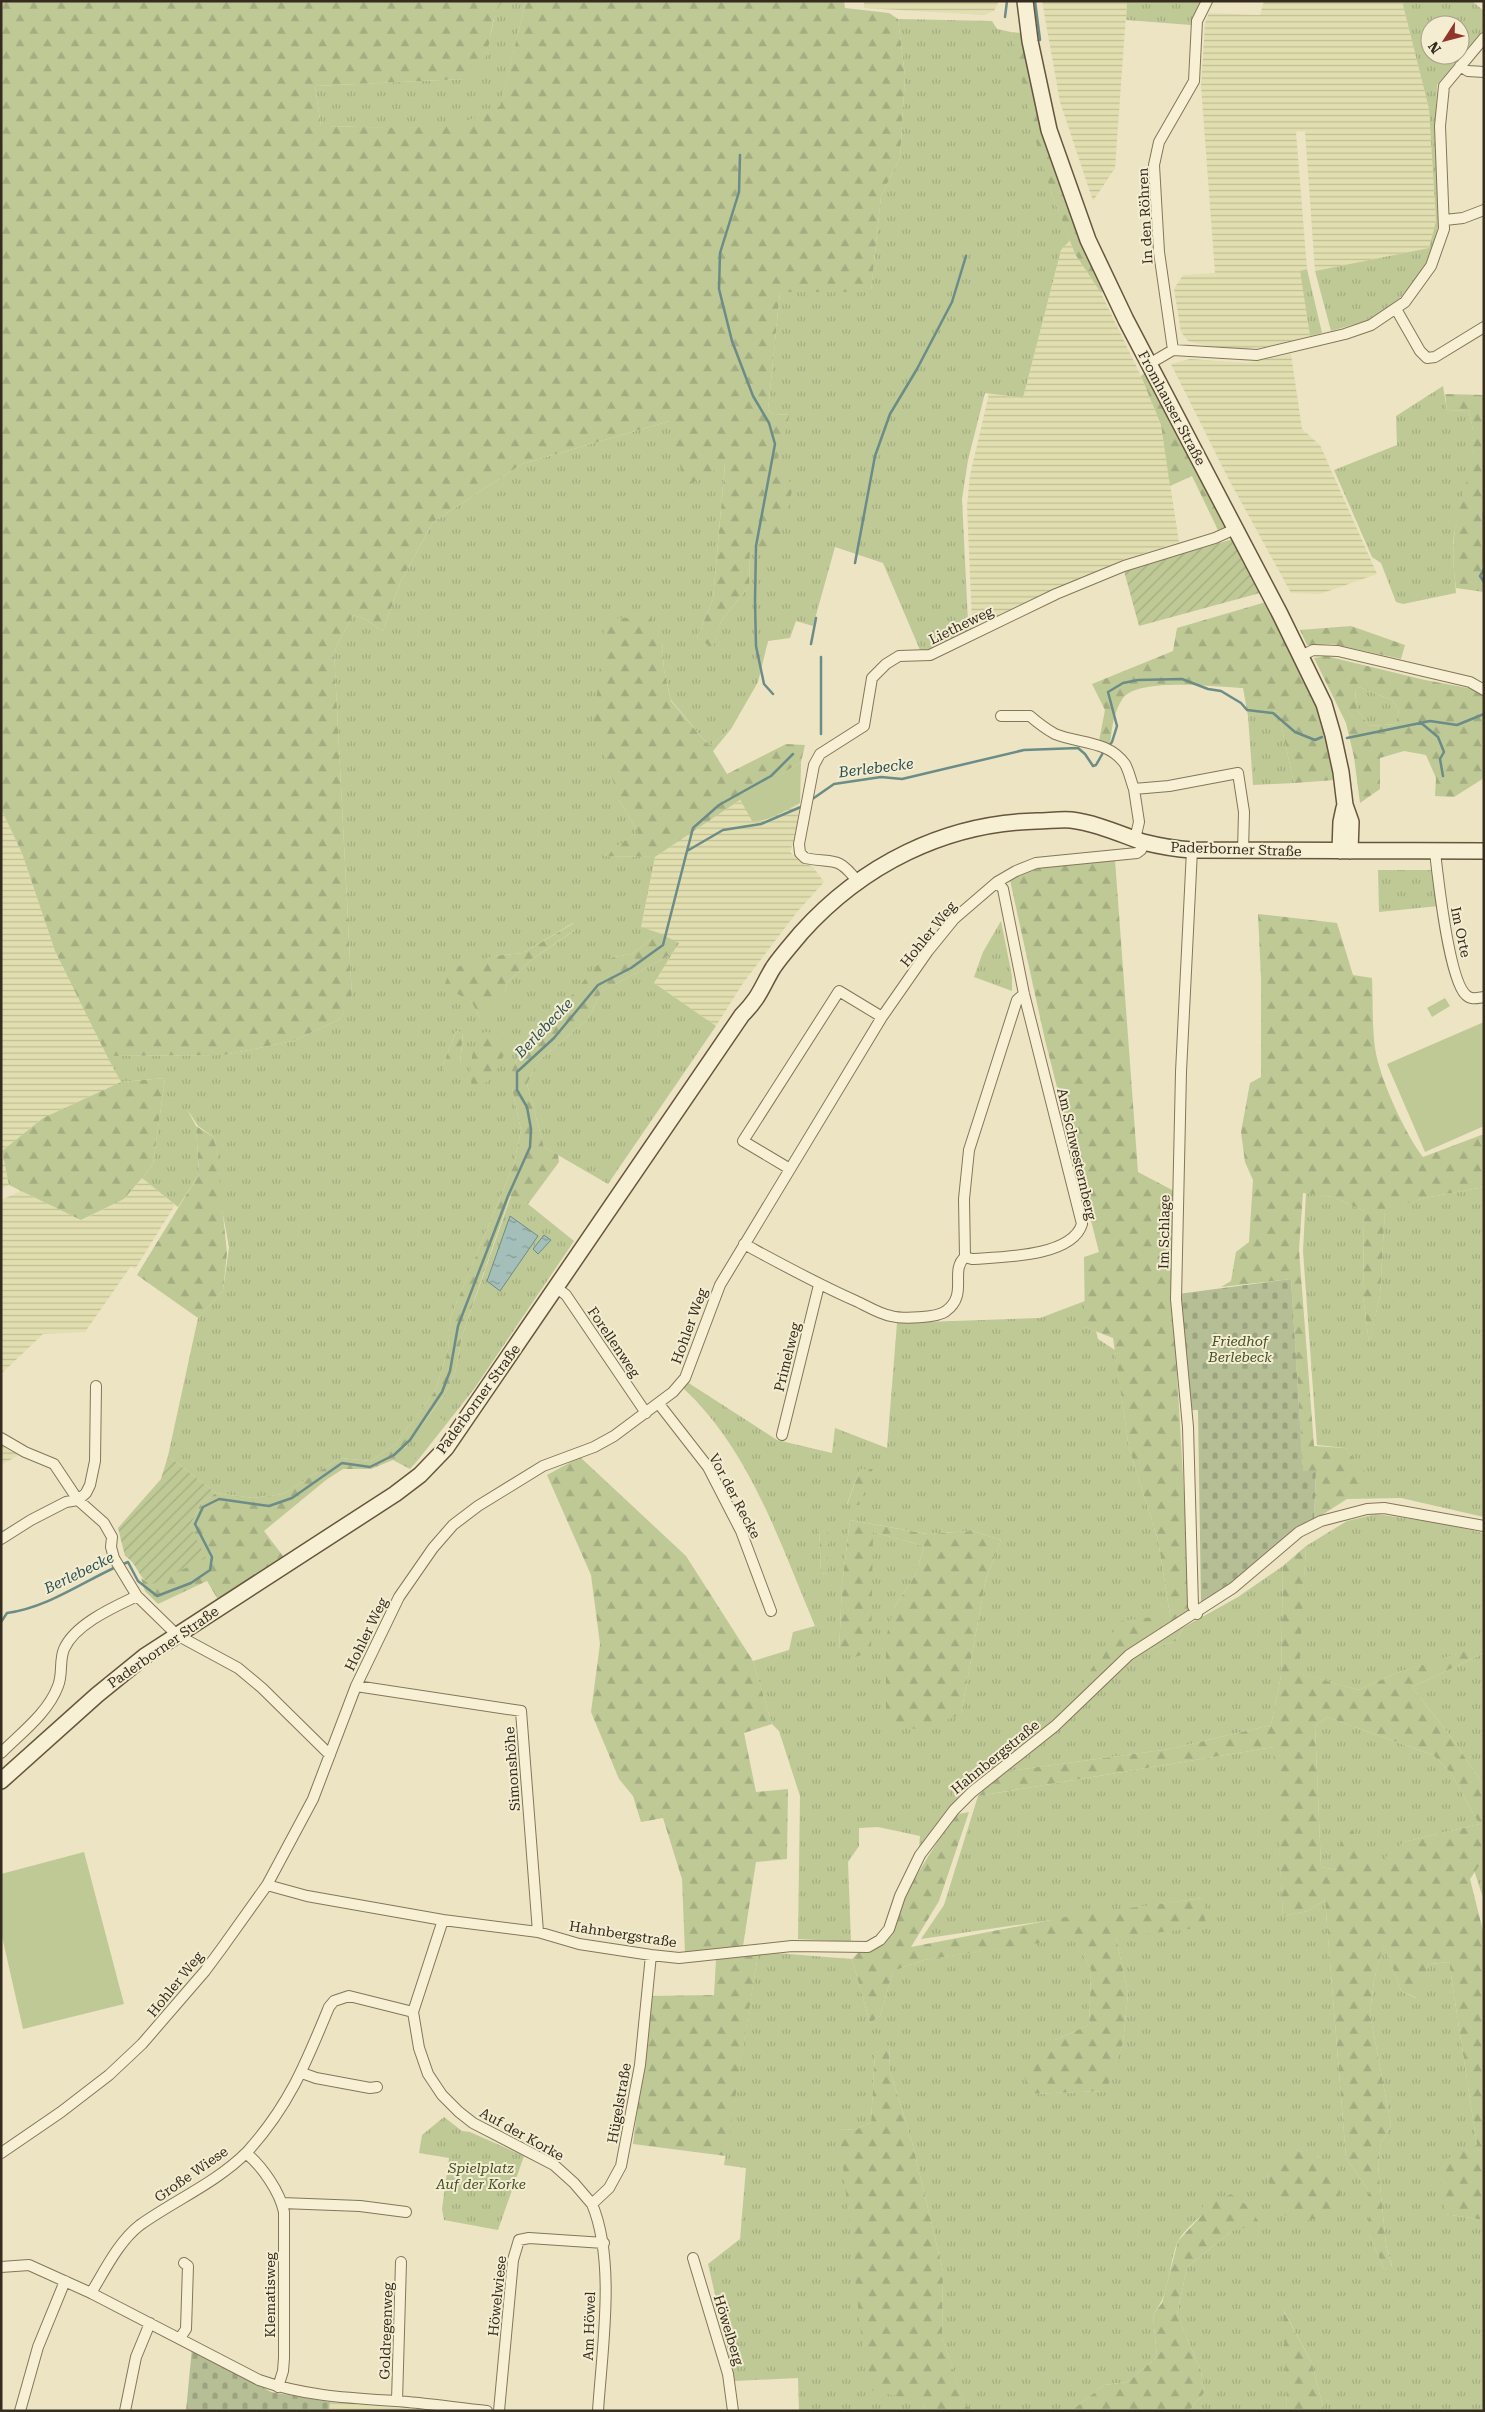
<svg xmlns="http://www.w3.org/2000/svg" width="1485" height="2412" font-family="'Roboto Serif',serif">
  <defs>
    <pattern id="farmland-rules" width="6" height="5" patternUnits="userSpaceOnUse" patternTransform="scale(1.25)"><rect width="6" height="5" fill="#e1deb0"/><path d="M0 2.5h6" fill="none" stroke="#c2bf97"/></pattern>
    <pattern id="grass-tufts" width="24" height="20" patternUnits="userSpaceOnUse" patternTransform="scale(1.25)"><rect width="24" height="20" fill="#bec996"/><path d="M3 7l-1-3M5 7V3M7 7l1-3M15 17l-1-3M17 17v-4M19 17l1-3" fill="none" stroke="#a4ad81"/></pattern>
    <pattern id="forest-firs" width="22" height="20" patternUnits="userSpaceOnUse" patternTransform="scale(1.25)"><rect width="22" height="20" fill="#bec996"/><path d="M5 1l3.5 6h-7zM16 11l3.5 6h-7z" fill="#a4ad81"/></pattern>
    <pattern id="cemetery-stones" width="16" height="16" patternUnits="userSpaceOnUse" patternTransform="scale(1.25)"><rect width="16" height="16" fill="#b5be95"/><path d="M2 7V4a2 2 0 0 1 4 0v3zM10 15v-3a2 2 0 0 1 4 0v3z" fill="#9ca380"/></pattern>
    <pattern id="garden-furrows" width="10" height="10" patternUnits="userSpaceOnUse" patternTransform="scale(1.25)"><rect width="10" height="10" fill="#bec996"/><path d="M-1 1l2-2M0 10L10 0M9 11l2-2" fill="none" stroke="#a4ad81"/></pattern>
    <pattern id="water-ripples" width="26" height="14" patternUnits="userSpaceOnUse" patternTransform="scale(1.25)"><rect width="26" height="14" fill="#a4bfba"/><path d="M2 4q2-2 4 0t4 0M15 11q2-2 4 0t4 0" fill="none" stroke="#869b97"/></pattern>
  </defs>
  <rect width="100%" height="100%" fill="#ece4c2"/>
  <path fill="url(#farmland-rules)" d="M864,1H999L994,11L984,15L864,8Z
    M1042,1H1127L1115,168L1093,201L1060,102Z
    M1264,1H1402L1429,109L1436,221L1429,248L1315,271L1305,131L1296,132L1307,269L1300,271L1310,336L1264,347L1240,349L1208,346L1188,341L1181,332L1174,289L1183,275L1215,273L1201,86L1205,23L1209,13L1260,15Z
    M1070,240L1075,254L1101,293L1141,376L1161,425L1179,542L1122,560L998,616L972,622L967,506L970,475L989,394L1023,398L1061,250Z
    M1291,354L1302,429L1320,445L1377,574L1320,594L1291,593L1227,476L1171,364L1190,359L1247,363Z
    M800,783L797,832L790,852L800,861L813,867L824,882L797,912L743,983L716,1026L654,983L679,943L641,928L655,857L743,798Z
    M1,809L22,853L55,951L121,1082L43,1118L2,1151L9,1185L1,1189Z
    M142,1178L175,1205L135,1269L131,1266L85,1332L43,1334L1,1374V1200L21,1191L82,1220L124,1199Z
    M1,1444L19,1455L1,1465Z
    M330,2402L435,2411H329Z"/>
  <path fill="url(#grass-tufts)" fill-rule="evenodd" d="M503,1H526L500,107C455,137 373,126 321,126L315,86L464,79L486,56L496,9Z
    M1127,1H1202L1191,25L1126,20Z
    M1402,1H1472L1484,11V30L1437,85L1436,117L1440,218L1430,261L1400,298L1385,312L1369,320L1331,331L1315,271L1429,248L1436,221L1429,109ZM1430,25H1460V55H1430Z
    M898,19L992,21L997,29L1011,32L1051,192L1070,240L1061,250L1023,398L985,393L968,460L962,499L968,622L973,630L927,653L920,650L883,563L835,547L813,626L796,621L790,638L768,641L758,682L731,729L709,746L671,700L664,670L662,641L619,800L638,832L603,856L655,857L641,927L659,933L632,954L614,957L540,1034L521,1050L512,1070V1088L521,1130L514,1164L451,1316L448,1350L435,1391L396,1444L371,1461L340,1458L283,1494L253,1498L216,1493L168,1456L198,1318L223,1291L229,1247L221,1204L215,1138L198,1126L187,1109L196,1126L199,1174L178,1207L142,1178L153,1165L165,1078L121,1082L107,1056L224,1055L293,1041L340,1019L352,998L334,651L353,615L365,619L383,631L400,583L433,522L522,464L670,421L725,463L713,599L697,638L713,647L721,621L749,586L750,552L790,414L774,415L768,410L780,292L871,291L881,196L900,158L905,76ZM573,923L575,930L530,961L507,983L504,997L480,1018L471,1001L493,956L523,953ZM456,1031L463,1033L460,1064L443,1065Z
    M1307,269L1322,333L1310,336L1300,271Z
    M1443,386L1447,411L1468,410C1483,451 1462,494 1454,535C1451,554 1455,574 1456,593L1403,604L1396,602L1381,563L1372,557L1334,470L1397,445L1396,416Z
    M1359,687L1392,700L1399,710L1396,724L1369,726L1357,709L1355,689Z
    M1278,711L1294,783L1253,785L1248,716Z
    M1378,870H1434L1439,906L1379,912Z
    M1001,921L1012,976V991L974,977L983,952Z
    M672,954L654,983L716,1026L608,1184L544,1147L527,1084L538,1061L587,1020L602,991Z
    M1484,1187V1517L1401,1498L1347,1499L1366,1474L1345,1448L1317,1445L1303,1251L1306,1193L1333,1197L1364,1211L1363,1295L1369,1343L1380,1296L1385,1209L1425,1198Z
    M511,1196L528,1204L574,1241L474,1389L418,1460L404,1449L445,1394L455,1373L462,1336Z
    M1085,1301V1327L1096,1331L1098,1339L1115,1350L1129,1448L1158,1540L1170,1615L1083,1684L1093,1682L1051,1722L963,1791L919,1848L920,1836L878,1827L859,1828V1846L848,1862L851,1942L798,1939L800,1796L779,1731L772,1724L753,1661L789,1650L793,1632L815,1626C780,1543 750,1450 683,1388L687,1382L777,1440L832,1453L835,1428L887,1448L897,1323L1040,1318ZM860,1469L873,1470L847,1505V1504ZM850,1520L928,1534L972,1531L1001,1540L986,1578L961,1714L894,1608L916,1574L924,1546L873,1532L839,1652L842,1585ZM819,1528L827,1574L821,1573Z
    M1376,1514L1439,1523L1484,1533V1648V1646L1399,1672L1358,1690L1298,1673L1306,1546L1347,1521Z
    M1283,1566L1281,1676L1271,1725L1170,1749L1002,1772L1061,1728L1108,1679L1144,1651L1176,1641L1184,1627L1238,1597Z
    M1484,1653V1786L1454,1741L1412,1687Z
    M1327,1717L1433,1755L1451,1773L1479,1824L1404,1842L1375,1867L1337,1870L1321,1867L1315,1726Z
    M1274,1747L1283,1916L1308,1911L1325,1900L1346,2158L1369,2191V2234L1384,2269L1392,2266L1386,2245L1378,2165L1381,2143L1391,2125L1370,2014L1374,1980L1384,1942L1401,1991L1416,1998L1429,1964L1449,1962L1477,2145L1445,2214L1484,2220V2411H1324L1312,2363L1284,2311L1287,2411H1189L1204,2393L1201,2371L1177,2315L1187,2267L1232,2231L1231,2194C1217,2201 1183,2229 1177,2243C1168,2268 1170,2293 1153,2315L1157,2357L1127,2382L1104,2385L1071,2411H974L964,2405L942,2337L943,2271L912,2142L890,2071L889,2046L875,2053L871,2122L855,2130L839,2129L925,2403L922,2411H799L798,2378L735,2381L708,2264L740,2239L746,2168L724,2165L758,1954L776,1953L852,1959L870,2023L880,2016L893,1971L924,1960L1073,1937L1091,1970L1089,2025L1055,2040L1028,2094L1105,2091L1123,2043L1128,1993L1116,1937L1202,1898L921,1939L944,1905L978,1796ZM1296,2150L1319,2157L1278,2211L1267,2175Z
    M1482,1850H1484V1901L1474,1870L1481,1863Z
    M444,2117L462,2131L470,2132L524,2156L498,2230L444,2220L442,2209L449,2158L419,2153L422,2135Z"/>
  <path fill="url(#forest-firs)" fill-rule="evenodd" d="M1,1H503C486,20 495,52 477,71C474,74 468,77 464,79L315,86L321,126C371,126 458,136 500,106L526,1H844L845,8L889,13L898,19L905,76L900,158L881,196L871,292H780L768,410L774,415L790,414L777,462L793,487L777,551L750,552L749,586L721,621L713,648L697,638L713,599L725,464L685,487L670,421L522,464L433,522L400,583L383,631L365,619L353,615L334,651L352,999L340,1019L293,1041L224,1055L107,1056L55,951L22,853L1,809Z
    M1011,32L1021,33C1025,55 1029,78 1034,100C1049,166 1075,230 1103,290L1101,293L1075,254L1051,192L1032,128Z
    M1147,371L1228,527L1218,530L1192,476L1170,486L1161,425L1141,376Z
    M1445,394L1484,395V592L1456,588C1454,571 1452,555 1454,538C1458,494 1484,454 1468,410L1447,411Z
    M1266,602L1321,710L1335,780L1294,783L1278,711L1248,716L1243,688C1218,687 1139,677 1123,698C1113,713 1112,728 1110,745L1099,741L1105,710L1092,684L1173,651L1177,628Z
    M650,617L662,641L664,670L671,701L709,746L731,729L713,751L727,774L786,744L805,745L801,762L743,798L655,857L602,856L638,832L619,800L594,721L605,619Z
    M1351,626L1405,645L1401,659L1333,644L1307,645L1300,630Z
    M1326,656L1425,680L1484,691V778L1454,797L1435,796L1436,778L1426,755L1404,751L1380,758V789L1360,803L1354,757L1346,723L1314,658ZM1359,687L1392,700L1399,710L1396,724L1369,726L1357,709L1355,690Z
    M1115,860L1138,1172L1174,1191L1172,1288L1191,1614L1176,1641L1144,1651L1108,1679L1082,1685L1120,1621L1170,1615L1158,1540L1129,1448L1113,1338L1085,1327L1084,1257L1099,1252L1045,1040L1010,880L1032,869Z
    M1258,914L1337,923L1353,975L1372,978C1373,1001 1372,1026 1375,1048C1379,1077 1405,1134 1423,1157L1484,1134V1187L1425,1198L1385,1210L1380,1296L1369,1344L1363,1295L1364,1211L1333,1197L1303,1193L1299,1250L1314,1446L1345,1448L1367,1474L1347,1499L1314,1520L1316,1471L1303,1472L1291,1279L1221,1287L1231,1281L1236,1252L1249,1242L1253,1180L1245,1162L1241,1132L1250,1083L1261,1077V978Z
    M574,923L576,929L530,961L507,983L504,997L491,1012L480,1018L471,1001L444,987L450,969L493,956L523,953Z
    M659,933L679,943L672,954L602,991L587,1020L538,1061L527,1084L544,1147L558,1155L559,1162L528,1204L510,1196L462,1336L455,1373L445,1394L404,1448L418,1460L410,1469L393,1460L371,1469H343L326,1480L264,1531L286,1560L220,1603L207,1581L158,1604L145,1591L141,1578L152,1585L190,1526L201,1503L216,1493L253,1498L283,1494L340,1458L371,1461L396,1444L435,1391L448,1350L451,1316L514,1164L521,1130L512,1088V1070L521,1050L540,1034L596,966L614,957L632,954Z
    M456,1031L463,1032L460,1064L445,1077L443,1065Z
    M484,1032L497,1033L509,1044L493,1078L472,1091C470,1073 469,1045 484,1032Z
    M165,1078L153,1165L124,1199L81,1220L9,1185L2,1151L43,1118L121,1082Z
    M196,1126L215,1138L227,1253L223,1291L198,1318L137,1275L199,1174Z
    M580,1457L686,1556L753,1661L772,1724L744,1733L756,1792L788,1789L787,1859L756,1862L743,1946L685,1953L682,1879L663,1818L641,1822L633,1796L619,1779L591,1712L600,1644L591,1575L547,1475Z
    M860,1469H873L859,1505H847Z
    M850,1520L927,1534L972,1531L1001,1540L986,1578L961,1714L922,1730L886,1724V1638L894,1608L916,1574L924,1546L873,1532L871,1652L855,1657L839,1652L842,1585Z
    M819,1528L828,1529V1574L821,1573Z
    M1306,1546L1299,1673L1358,1690L1399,1672L1484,1645V1653L1412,1687L1454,1741L1484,1786V1850L1481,1863L1470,1879L1484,1935V2220L1445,2214L1437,2163L1477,2145L1449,1962L1429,1964L1417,1998L1401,1991L1384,1943L1374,1980L1370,2014L1391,2125L1381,2143L1378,2165L1386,2245L1392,2267L1384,2269L1369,2234V2191L1346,2158L1325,1900L1308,1911L1283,1916L1273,1747L978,1796L1002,1772L1170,1749L1271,1725L1281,1676L1283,1566ZM1327,1717L1433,1755L1451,1773L1479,1824L1404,1842L1375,1866L1352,1830L1342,1831L1337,1870L1321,1867L1315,1726Z
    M969,1812L939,1901L911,1947L1071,1916L1203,1898L1206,1927L1116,1937L1128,1993L1123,2043L1106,2091L1028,2094L1022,2066L1055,2040L1089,2025L1091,1970L1073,1938L924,1960L893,1971L880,2016L870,2023L852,1959L885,1926L954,1815Z
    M758,1954L726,2156L633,2144L651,1996L714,1995L716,1959Z
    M889,2045L890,2071L912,2142L943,2271L942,2337L964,2404L974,2411H922L925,2403L867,2389L839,2129L855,2130L871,2122L875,2053Z
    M1296,2150C1303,2152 1312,2153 1318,2157C1342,2171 1351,2201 1322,2216C1315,2219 1306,2220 1299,2222L1277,2211L1267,2175L1283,2157Z
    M1231,2194L1249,2207L1260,2224L1232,2231L1187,2267L1177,2315L1201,2371L1204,2393L1189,2411H1071L1104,2385L1127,2382L1157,2357L1153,2315L1162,2303L1178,2241L1202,2215L1204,2198L1220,2199Z
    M1283,2310L1312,2363L1324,2411H1287Z"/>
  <path fill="url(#cemetery-stones)" d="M1291,1279L1303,1471L1316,1470L1314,1520L1295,1528L1228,1590L1201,1603L1198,1410H1190L1178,1294Z
    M192,2348L271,2392L330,2402L329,2411H186Z"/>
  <path fill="url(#garden-furrows)" d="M1233,539L1260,593L1139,626L1124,571Z
    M168,1456L216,1493L201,1503L190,1526L206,1558L151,1585C136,1575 138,1564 125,1556L118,1528L161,1479Z"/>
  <path fill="#bec996" d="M801,762L800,803C785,810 769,822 752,821L740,799Z
    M1445,998L1450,1006L1432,1017L1427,1008Z
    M1484,1022V1126L1425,1152L1387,1064Z
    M434,1413L446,1422L426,1448L414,1440Z
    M84,1852L124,2004L23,2029L1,1932V1874Z"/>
  <path fill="url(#water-ripples)" stroke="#6c8c87" d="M510,1216L538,1236L500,1291L487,1281Z
    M544,1235L551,1240L538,1254L533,1249Z"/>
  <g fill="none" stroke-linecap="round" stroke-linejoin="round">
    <path stroke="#6c8c87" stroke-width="2.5" d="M1035,1L1040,40
      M1005,17L1007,1
      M740,155L739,192L720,253L719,289L732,341L753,396L769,423L775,444L756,546L755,601L756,646L764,684L773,694
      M1484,512V541
      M1484,547V563
      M855,563L875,456L890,414L917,369L952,302L966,256
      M1484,569L1480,576L1484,582
      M811,644L816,618
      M821,657V734
      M1420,722L1438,737L1444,752L1440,759L1443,776
      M1347,738L1430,721L1457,725L1484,714
      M1108,747L1112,742L1117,726L1108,692L1123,683L1138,680L1182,679L1208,689L1221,691L1241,703L1247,710L1273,713L1295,732L1315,740L1322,737
      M811,800L834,784L881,777L902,779L1024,750L1078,748L1085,754L1093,766L1096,765L1104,751
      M687,851L693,828L719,805L771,776L793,754
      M121,1565L128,1562L138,1581L157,1596L191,1583L210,1570L212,1557L195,1524L203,1507L219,1499L269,1506L292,1498L342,1463L370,1467L394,1455L410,1440L442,1392L450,1371L458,1326L508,1196L530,1147L531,1129L527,1107L517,1090V1072L554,1038L598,985L631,968L663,945L687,851L723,830L761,824L803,806
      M1,1622L7,1613C46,1608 81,1583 116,1567"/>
    <g stroke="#85755a" stroke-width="12">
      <path id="street" d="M1460,66L1468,71L1484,72
        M1445,220L1463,218L1484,210
        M1396,309L1420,351L1427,358L1435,357L1484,327
        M1173,350L1159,252L1154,165L1159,142L1194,81L1197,21L1207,1
        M1149,364L1173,350L1257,355L1345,334L1371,325L1405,302L1431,266L1444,229L1440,126L1444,86L1484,38
        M1301,656L1313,650L1338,651L1470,682L1484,690
        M1001,716H1030C1038,723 1046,729 1055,734C1079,744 1108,740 1125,764C1129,771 1131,781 1134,789
        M1135,839L1139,822L1134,789L1169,786L1238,773L1244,812L1243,851
        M1192,850L1181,1072L1176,1299L1188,1427L1193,1606L1197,1614
        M1435,852C1438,878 1449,980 1466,995C1471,1000 1477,998 1484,997
        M857,881C837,854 832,864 805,858L800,853L799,844L814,765L820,754L864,726L872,678L886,664L899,656L930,655L1056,594L1124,566L1215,538L1235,529
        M790,1169L743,1141L839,991L882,1017
        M744,1244C781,1264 817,1284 856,1301C867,1306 879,1314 891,1316C902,1319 937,1318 946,1311C969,1294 949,1271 965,1257L964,1199L969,1150L1017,1000L1024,994
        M965,1257L972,1259C1002,1257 1072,1257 1082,1224L1024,994L1003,889L997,882
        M557,1288L566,1295L646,1413
        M659,1404L708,1467L741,1531L771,1611
        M782,1435L819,1285
        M1,1438L25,1452L54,1464L78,1500L104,1523L112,1537L111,1547L114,1558L137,1596L177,1635L238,1668L262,1688L330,1755
        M1,1539L31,1520L66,1502L78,1500L86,1493L90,1485L95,1461L96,1386
        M356,1686L521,1711L538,1932
        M1,1753C21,1733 48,1713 58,1686C63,1674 59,1661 64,1649C75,1624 114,1607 137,1596
        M267,1885L307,1896L443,1920L538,1932L579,1944L651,1955L679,1958L792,1946L868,1947L880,1940L889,1929L900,1896L920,1855L954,1810L972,1792L1055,1726L1129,1655L1233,1588L1299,1532L1321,1521L1367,1509L1384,1508L1484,1526
        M443,1920L413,2012L419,2048L428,2074L442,2095L459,2112L473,2123L554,2165L574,2183L592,2204
        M302,2073L316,2078L370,2088L377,2087
        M1,2153L61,2112L109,2075L142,2044L205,1971L222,1948L267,1885L313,1799L356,1686L399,1597L433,1548L453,1525L478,1506L543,1466L594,1447L614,1436L673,1392L685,1378L720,1285L882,1017L928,951L954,919L997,882L1016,871L1036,863L1137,853L1141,850L1145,842
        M246,2153C262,2166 280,2192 284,2212V2358L283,2371L278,2387
        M282,2203L360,2206L406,2212
        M693,2258L728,2374L733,2411
        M1,2267L29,2265L91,2293L259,2380C304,2396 348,2398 395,2401C426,2403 457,2408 487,2411
        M91,2293C105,2270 119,2241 140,2225C175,2200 216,2183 247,2152C289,2106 306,2063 329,2007L334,2001L349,1996L413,2012
        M180,2338L186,2329L188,2266L184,2263
        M397,2401L401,2262
        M20,2411L38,2347L65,2281
        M125,2411L136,2357L150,2323
        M499,2411L513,2260L519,2240L529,2238L604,2243
        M598,2411C602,2349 616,2261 592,2204L609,2188L621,2166L640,2065L651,1955"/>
    </g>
    <g stroke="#67563d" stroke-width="18">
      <path id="secondary" d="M1025,1L1030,41L1049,130L1088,240L1126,320L1280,614L1324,704L1333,735L1341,772L1345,805L1351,822L1350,851
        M1340,851L1341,822L1344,808
        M1,1781L97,1695L145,1656L395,1494L420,1475L446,1448L742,1015C760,997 761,988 773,968C781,956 792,944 801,933C862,865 945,823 1037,821C1048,821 1060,819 1071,820C1096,823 1120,834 1143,842C1159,846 1175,849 1192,850L1484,851"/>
    </g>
    <use href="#street" stroke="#f7f0d5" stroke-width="10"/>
    <use href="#secondary" stroke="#f7f0d5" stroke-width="15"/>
  </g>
  <g text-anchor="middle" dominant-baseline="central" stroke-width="4" stroke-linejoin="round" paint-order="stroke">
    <g font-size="14" fill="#352b1e" stroke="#f4edd1">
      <text transform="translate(1145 216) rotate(-93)">In den Röhren</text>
      <text transform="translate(1172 408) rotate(62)">Fromhauser Straße</text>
      <text transform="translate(961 625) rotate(-26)">Lietheweg</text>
      <text transform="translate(1236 849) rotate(2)">Paderborner Straße</text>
      <text transform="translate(1461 932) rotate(78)">Im Orte</text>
      <text transform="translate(928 934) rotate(-51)">Hohler Weg</text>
      <text transform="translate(1077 1154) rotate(77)">Am Schwesternberg</text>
      <text transform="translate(1164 1232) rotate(-89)">Im Schlage</text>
      <text transform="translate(689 1326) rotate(-70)">Hohler Weg</text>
      <text transform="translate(614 1342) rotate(56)">Forellenweg</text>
      <text transform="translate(787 1357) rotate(-76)">Primelweg</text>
      <text transform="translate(478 1399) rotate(-54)">Paderborner Straße</text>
      <text transform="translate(735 1496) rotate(62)">Vor der Recke</text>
      <text transform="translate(366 1634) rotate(-64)">Hohler Weg</text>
      <text transform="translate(163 1647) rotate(-35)">Paderborner Straße</text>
      <text transform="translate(995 1757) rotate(-39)">Hahnbergstraße</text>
      <text transform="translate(512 1769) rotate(-94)">Simonshöhe</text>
      <text transform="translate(623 1934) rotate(9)">Hahnbergstraße</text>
      <text transform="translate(175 1984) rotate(-51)">Hohler Weg</text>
      <text transform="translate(619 2103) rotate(-80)">Hügelstraße</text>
      <text transform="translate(522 2134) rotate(29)">Auf der Korke</text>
      <text transform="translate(191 2174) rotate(-35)">Große Wiese</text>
      <text transform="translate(270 2295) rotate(-90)">Klematisweg</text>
      <text transform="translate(497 2296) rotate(-84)">Höwelwiese</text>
      <text transform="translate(589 2326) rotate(-88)">Am Höwel</text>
      <text transform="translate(729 2330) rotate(73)">Höwelberg</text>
      <text transform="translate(386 2331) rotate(-88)">Goldregenweg</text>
    </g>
    <g font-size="14" font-style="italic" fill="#415125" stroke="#f4edd1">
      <text x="1240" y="1341">Friedhof<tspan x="1240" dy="16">Berlebeck</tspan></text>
      <text x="481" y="2168">Spielplatz<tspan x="481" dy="16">Auf der Korke</tspan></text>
    </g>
    <g font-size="15" font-style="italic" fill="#2d5354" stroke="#f4edd1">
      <text transform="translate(876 768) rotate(-7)">Berlebecke</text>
      <text transform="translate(544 1028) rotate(-46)">Berlebecke</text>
      <text transform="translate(79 1573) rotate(-26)">Berlebecke</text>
    </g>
  </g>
  <rect width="1485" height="2412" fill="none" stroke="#352b1e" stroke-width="5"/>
  <g transform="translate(1445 40) rotate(234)"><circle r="24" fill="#f4edd1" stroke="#a89f89"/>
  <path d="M0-4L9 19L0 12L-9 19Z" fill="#91362c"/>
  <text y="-8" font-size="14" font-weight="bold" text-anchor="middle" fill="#352b1e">N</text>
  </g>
</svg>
